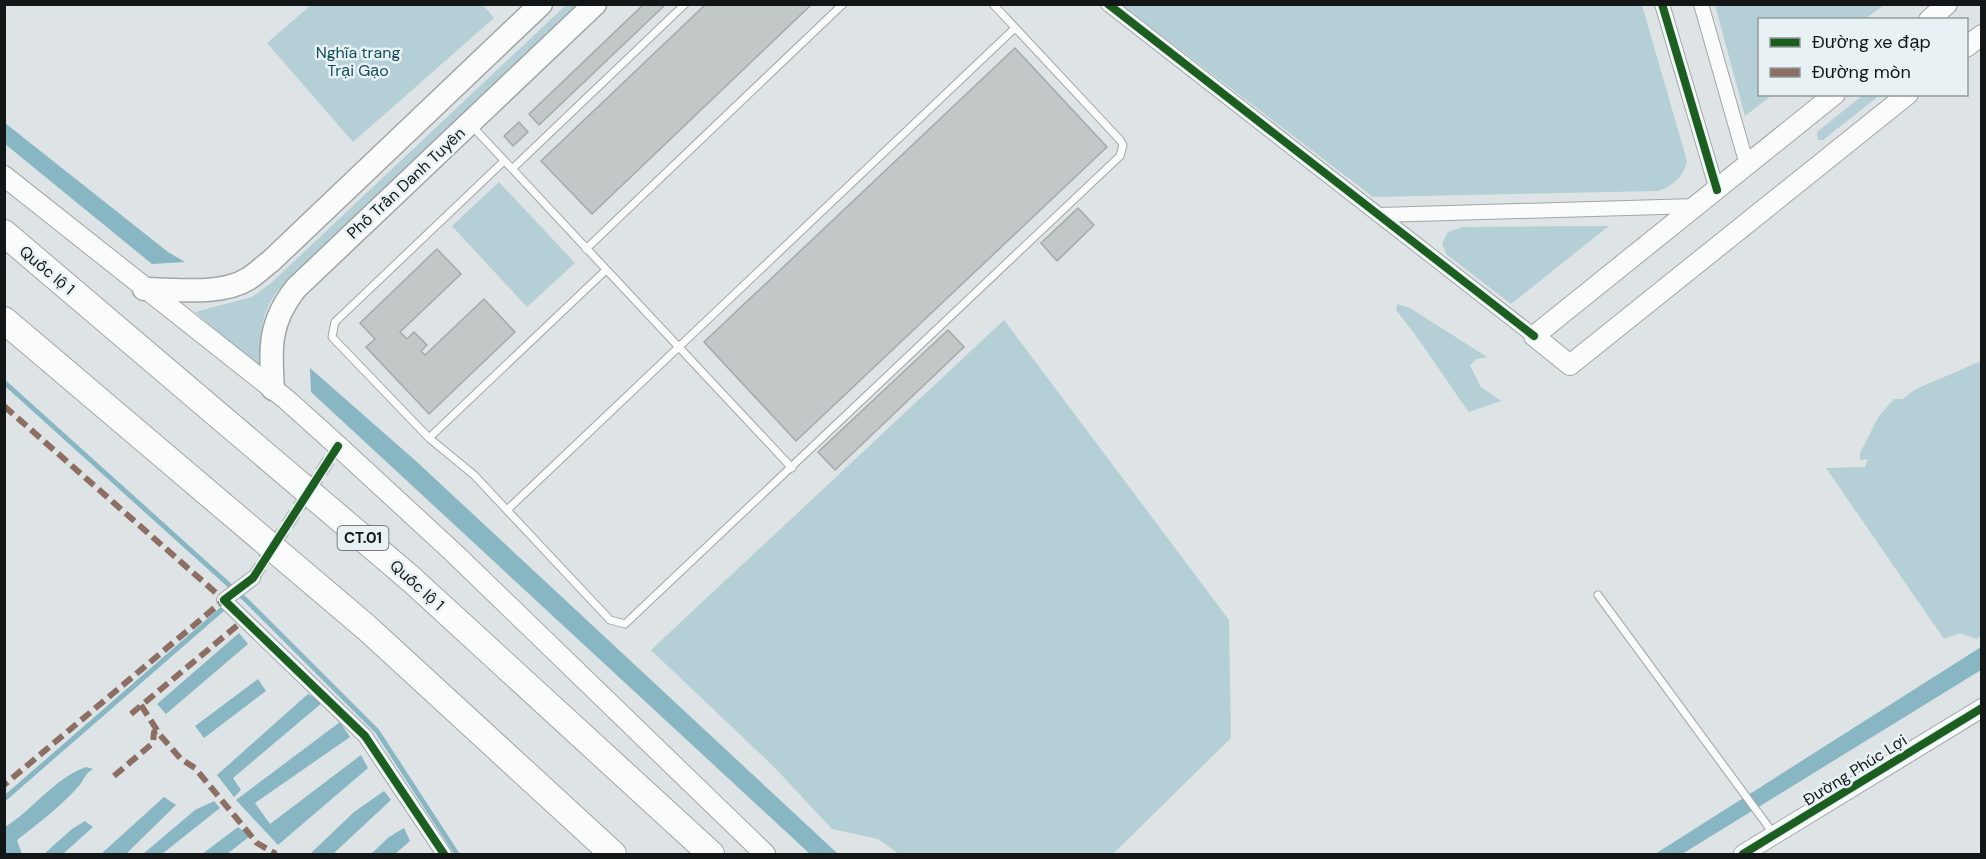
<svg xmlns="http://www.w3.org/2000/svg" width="1986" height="859" font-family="'DM Sans',sans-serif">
  <rect width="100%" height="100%" fill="#dee4e5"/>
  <path fill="#b4cfd6" d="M311,5H483L494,18L353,142L267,43Z
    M566,5H579L279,289C258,317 261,336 261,370L195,312L252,297L271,283Z
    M1122,5H1642L1687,161C1684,177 1673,185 1659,191L1373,197Z
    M1715,5V4L1884,5L1865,19L1760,20V94L1772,95L1745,116Z
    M1863,95H1880L1823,140H1818L1817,132Z
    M499,182L575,263L527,307L452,226Z
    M1609,226L1511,304L1446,254L1442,243L1448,232L1463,227Z
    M1397,304L1410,308L1487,357L1477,359L1470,365L1481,387L1501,401L1469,412C1444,378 1423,343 1396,310Z
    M1004,320L1229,620L1231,738L1113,854H899L878,839L832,829L774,767L651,650Z
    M1981,361V636L1976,639L1960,633L1944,639L1826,468L1865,467L1868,459L1860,460V453L1879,416L1894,399H1903L1914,390Z"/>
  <path fill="#88b6c3" d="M5,123L168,252L185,262L152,264L5,144Z
    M310,368L417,462L838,854H810L311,392Z
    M239,633L248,644L166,714L157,704Z
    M1981,647V670L1682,854H1655Z
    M258,679L266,691L204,738L195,726Z
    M308,694L323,702L233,778L241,790L234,797L217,775Z
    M340,722L350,737L255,803L270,824L361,755L368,768L278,845L236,800Z
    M86,767L93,769C84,774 84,781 78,787C60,807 39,823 17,840L22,854H5V827C34,809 52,780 86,767Z
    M384,791L391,800L333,854H310L354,812Z
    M164,797L176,805L126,854H101Z
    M214,801L220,808L162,854H143L195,810Z
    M85,821L93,827L63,854H44L72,829Z
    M238,827L250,836L227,854H202Z
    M404,828L410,841L395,854H371L389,837Z"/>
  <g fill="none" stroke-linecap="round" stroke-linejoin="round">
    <path stroke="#88b6c3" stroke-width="5" d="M4,382L248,602L377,731L457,854
      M4,799L227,605"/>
  </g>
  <path fill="#c2c7c8" stroke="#a4a8a9" stroke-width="1.5" d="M644,4H666L539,125L529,114Z
    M706,4H812L592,214L541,161Z
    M1015,48L1107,147L796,441L704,342Z
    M519,122L528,132L513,146L504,136Z
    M1078,208L1094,225L1057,261L1041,243Z
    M437,249L461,274L400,332L407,339L414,332L427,345L421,351L425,355L484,299L515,332L429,414L366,347L375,339L360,323Z
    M948,330L964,347L835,470L818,452Z"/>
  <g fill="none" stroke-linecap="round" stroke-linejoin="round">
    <path stroke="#c0c5c6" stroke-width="14" stroke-dasharray="14 7" stroke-linecap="butt" d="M253,578L338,446"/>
    <g stroke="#a1a5a6" stroke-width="9">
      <path id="service" d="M472,126L792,468
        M504,161L335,322L332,337L429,438L474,475L610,620L625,624L1120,156L1123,145L1120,140L993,4
        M512,169L685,4
        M586,249L843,4
        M429,438L606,270
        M507,510L1015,28
        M1598,595L1773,833"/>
    </g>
    <g stroke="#a1a5a6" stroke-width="16">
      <path id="minor" d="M1108,4L1534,336
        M1662,4L1717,190
        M1701,4L1747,165
        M1380,215L1696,206
        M253,578L224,600L365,736L444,854"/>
    </g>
    <g stroke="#a1a5a6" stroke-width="20">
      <path id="tertiary" d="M1743,854L1982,708"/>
    </g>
    <g stroke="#a1a5a6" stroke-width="22">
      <path id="secondary" d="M1929,20L1947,4
        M1966,47L1982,35
        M1835,94L1534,336L1570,365L1908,94
        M4,176L287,400L338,446L455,554L765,854"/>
    </g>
    <g stroke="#a1a5a6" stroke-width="25">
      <path id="primary" d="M144,289C176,289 220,296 248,279C256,274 263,267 271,261L541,4
        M273,389C270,347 269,322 296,288L595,4"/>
    </g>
    <g stroke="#a1a5a6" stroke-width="28">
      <path id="motorway" d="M4,233L411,579L711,854
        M4,320L367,628L613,854"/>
    </g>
    <use href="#service" stroke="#fafbfb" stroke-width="7"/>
    <use href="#minor" stroke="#fafbfb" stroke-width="14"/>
    <use href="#tertiary" stroke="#fafbfb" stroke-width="18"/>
    <use href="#secondary" stroke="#fafbfb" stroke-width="20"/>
    <use href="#primary" stroke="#fafbfb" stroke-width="22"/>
    <use href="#motorway" stroke="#fafbfb" stroke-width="26"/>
    <path stroke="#8d6e63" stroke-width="6" stroke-dasharray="12 6" stroke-linecap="butt" d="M4,406L224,600L4,785
      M141,705L160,735L181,759L195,768L257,843L276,854
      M131,714L245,619
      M114,776L153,743L154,732L157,731"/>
    <g stroke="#e8f2f5" stroke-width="11">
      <path id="cycleway" d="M1108,4L1534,336
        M1662,4L1717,190
        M338,446L253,578L224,600L365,736L444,854
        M1743,854L1982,708"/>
    </g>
    <use href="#cycleway" stroke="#1b5e20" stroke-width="8"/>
  </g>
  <g text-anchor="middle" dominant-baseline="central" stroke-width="5" stroke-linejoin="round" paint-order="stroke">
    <rect fill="#e8f2f5" stroke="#53585a" stroke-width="1.5" x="337.5" y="526" width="51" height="24" rx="4.5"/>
    <g font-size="15" font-weight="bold" fill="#131617">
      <text x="363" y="538">CT.01</text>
    </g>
    <g font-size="16" fill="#154d5a" stroke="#e8f2f5">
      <text x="358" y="52">Nghĩa trang<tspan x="358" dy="18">Trại Gạo</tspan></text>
    </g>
    <g font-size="16" fill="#131617" stroke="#e8f2f5">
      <text transform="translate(406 183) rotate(-43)">Phố Trần Danh Tuyên</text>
      <text transform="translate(47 270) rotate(40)">Quốc lộ 1</text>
      <text transform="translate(417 585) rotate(42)">Quốc lộ 1</text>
      <text transform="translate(1855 770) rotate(-32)">Đường Phúc Lợi</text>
    </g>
  </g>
  <rect width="1986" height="859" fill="none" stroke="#131617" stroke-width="12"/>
  <rect x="1758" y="18" width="210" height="78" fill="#e8f2f5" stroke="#939a9c" stroke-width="1.5"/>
  <rect x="1770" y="38" width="30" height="9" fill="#1b5e20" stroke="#939a9c" stroke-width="1.5"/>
  <text x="1812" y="48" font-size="18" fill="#131617">Đường xe đạp</text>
  <rect x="1770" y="68" width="30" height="9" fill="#8d6e63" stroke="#939a9c" stroke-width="1.5"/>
  <text x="1812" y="78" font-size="18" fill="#131617">Đường mòn</text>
</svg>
